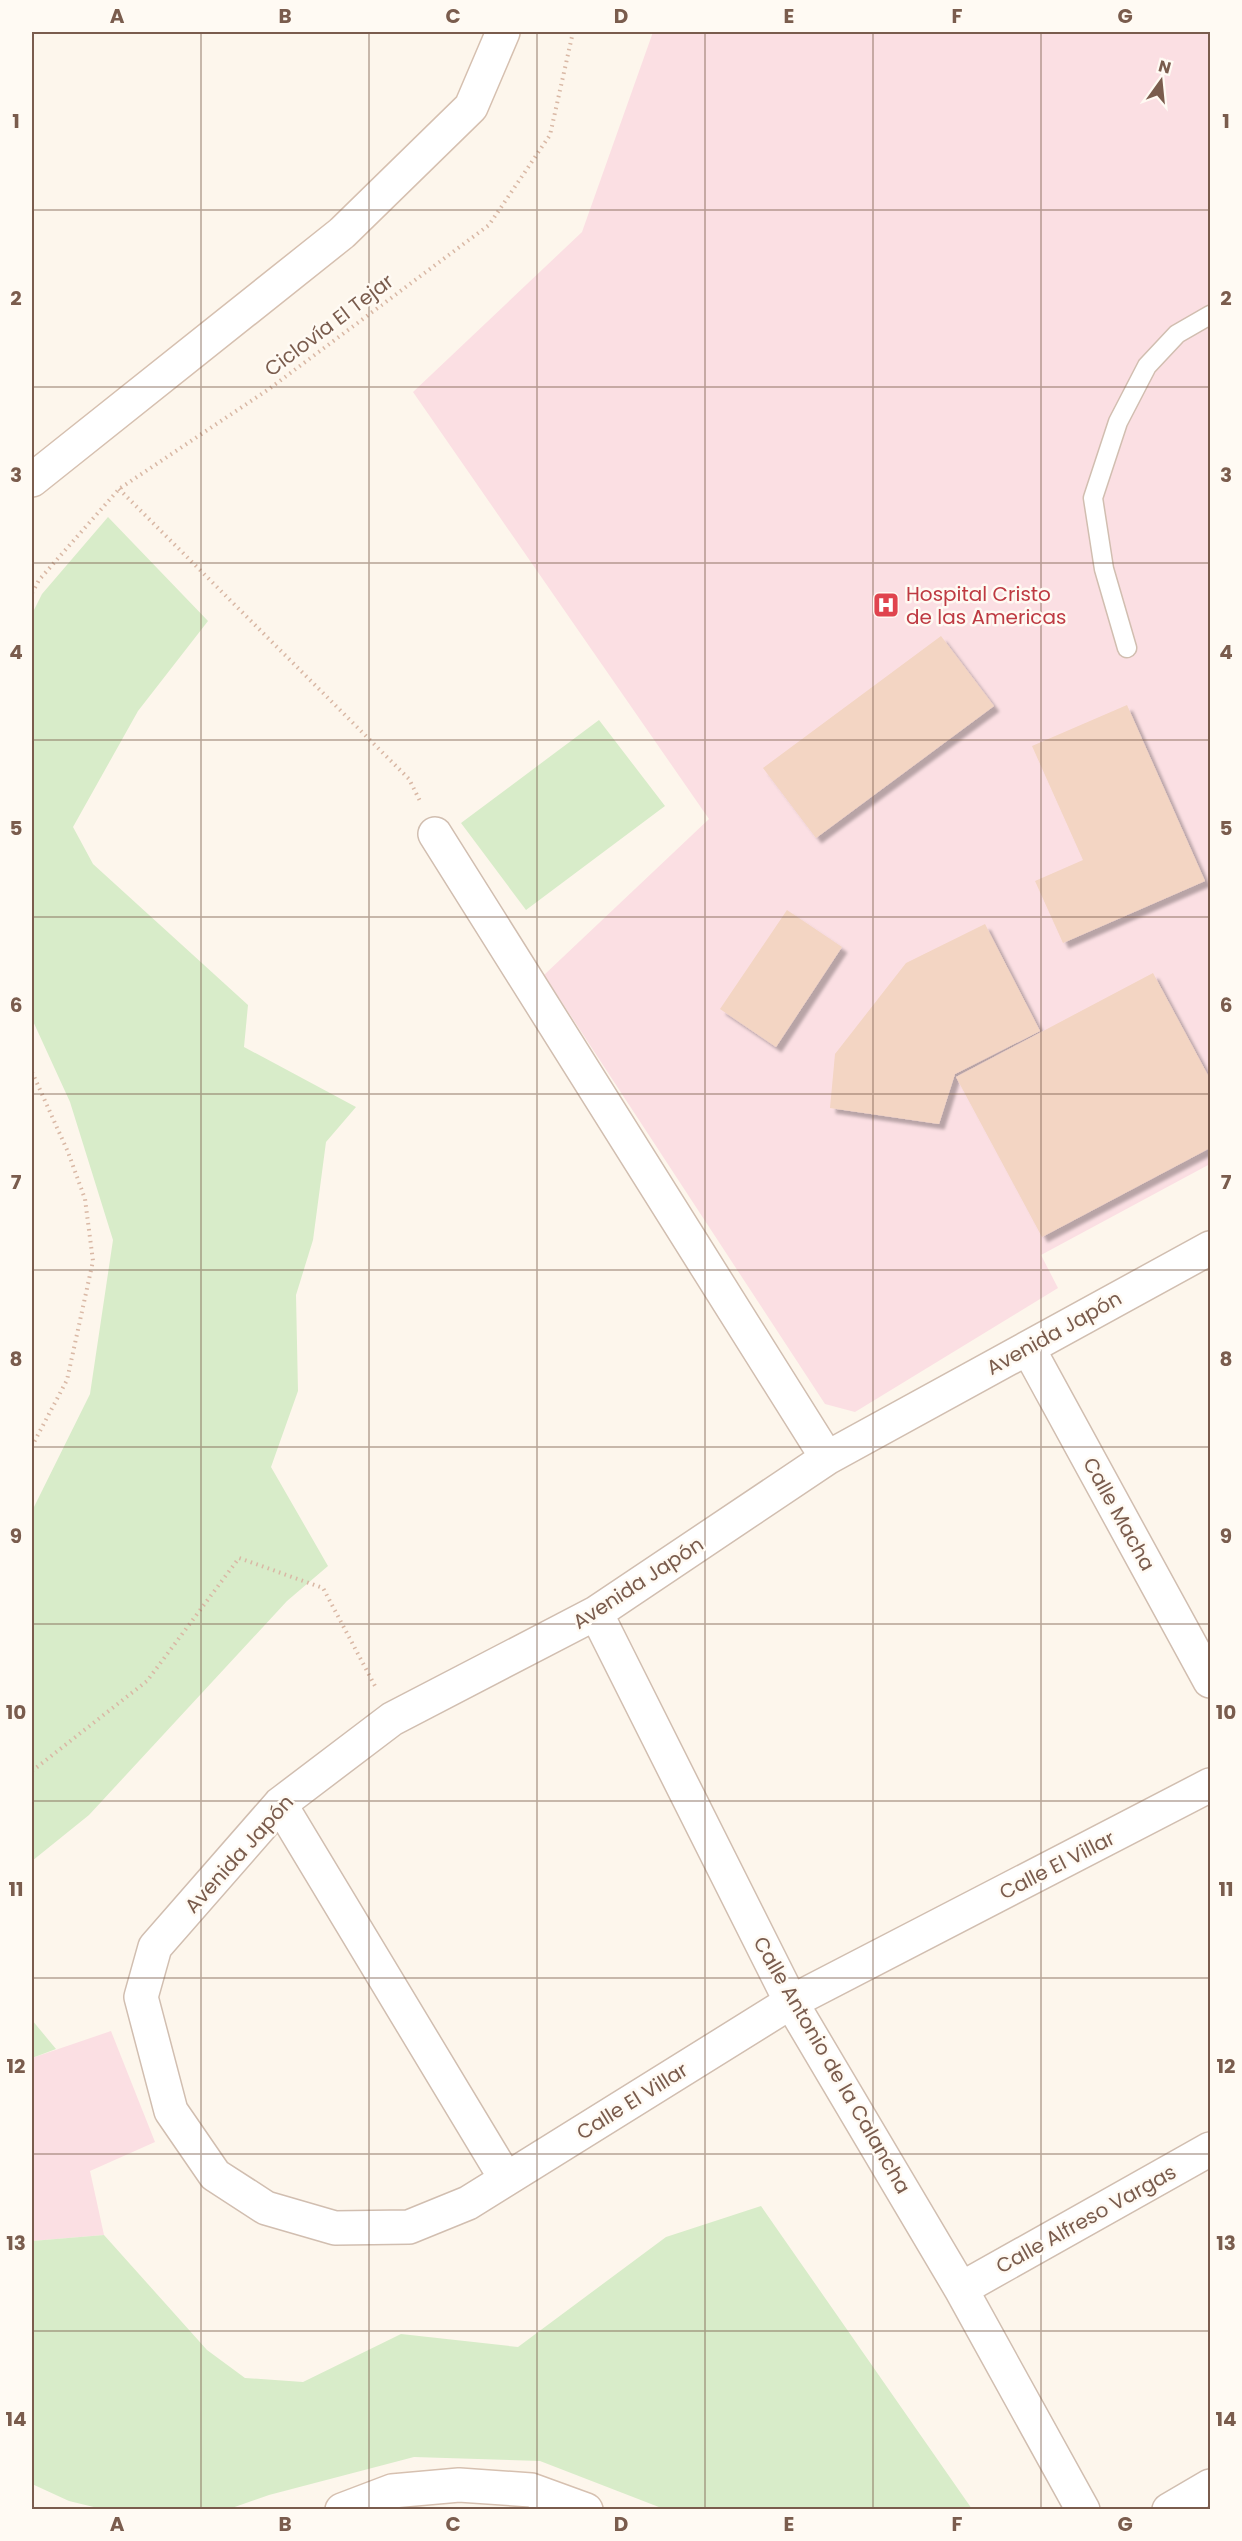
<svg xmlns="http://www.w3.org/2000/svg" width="1242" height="2541" font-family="Poppins,sans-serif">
  <defs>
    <filter id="shadow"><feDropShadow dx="5.5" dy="5.5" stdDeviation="1.5" flood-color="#0004"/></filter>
  </defs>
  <rect width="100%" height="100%" fill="#fdf6ec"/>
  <path fill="#fbdfe3" d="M653 32H1210V1164L1041 1255 1058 1288 855 1412 825 1404 544 975 709 819 413 392 582 232Z
    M111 2031 155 2142 90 2171 104 2235 32 2241V2058Z"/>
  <path fill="#d8ecc9" d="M108 517 208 621 138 711 73 827 93 864 248 1005 244 1047 356 1107 326 1142 313 1240 296 1295 298 1391 271 1467 328 1566 287 1601 89 1815 32 1861V1511L90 1394 113 1240 70 1102 32 1019V614L42 594Z
    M599 720 665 806 526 910 461 823Z
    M32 2020 56 2049 32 2058Z
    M761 2206 972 2509H664L540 2461 414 2457 269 2495 229 2509H102L69 2501 32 2484V2241L104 2235 207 2350 245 2378 303 2382 401 2334 518 2347 666 2237Z"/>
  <path fill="#f3d5c3" filter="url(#shadow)" d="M941 636 994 706 816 838 763 768Z
    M1127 705 1205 881 1063 943 1035 881 1083 860 1032 746Z
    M787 910 842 947 776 1047 720 1009Z
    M985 924 1040 1031 955 1074 939 1124 830 1108 835 1054 906 963Z
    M1153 973 1210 1079V1148L1042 1237 956 1077Z"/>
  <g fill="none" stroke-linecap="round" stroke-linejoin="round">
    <defs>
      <path id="lane" d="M1127 648 1104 569 1093 498 1118 422 1147 366 1177 334 1210 315"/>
      <path id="street" d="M435 834 827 1458
        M1210 1248 827 1458 596 1613 392 1719 280 1804 155 1947 141 1997 171 2111 215 2175 266 2208 335 2228 409 2227 468 2203 791 2002 1210 1785
        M1028 1348 1210 1681
        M596 1613 791 2002 961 2289 1083 2510
        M280 1804 506 2179
        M961 2289 1210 2149
        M1169 2510 1210 2486"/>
      <path id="secondary" d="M32 480 342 233 471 107 503 32
        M342 2510 392 2491 459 2485 531 2490 586 2510"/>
    </defs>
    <use href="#lane" stroke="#d1beb0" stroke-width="21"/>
    <use href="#street" stroke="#d1beb0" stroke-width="36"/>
    <use href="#secondary" stroke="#d6c0b0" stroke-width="36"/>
    <path stroke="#d9b8a5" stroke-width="4" stroke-dasharray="1.5 4.5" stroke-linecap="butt" d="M119 489 409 779 420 801
      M32 593 39 580 119 489 269 389 489 225 550 135 573 32
      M32 1072 68 1152 85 1199 93 1261 67 1380 32 1446
      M32 1771 147 1681 239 1558 323 1588 375 1686"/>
    <use href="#lane" stroke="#fff" stroke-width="18"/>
    <use href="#street" stroke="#fff" stroke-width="33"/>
    <use href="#secondary" stroke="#fff" stroke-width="33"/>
  </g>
  <path fill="none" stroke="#7a5c4d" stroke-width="1.5" stroke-opacity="0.55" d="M201 32V2510M369 32V2510M537 32V2510M705 32V2510M873 32V2510M1041 32V2510M32 210H1210M32 387H1210M32 563H1210M32 740H1210M32 917H1210M32 1094H1210M32 1270H1210M32 1447H1210M32 1624H1210M32 1801H1210M32 1978H1210M32 2154H1210M32 2331H1210"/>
  <defs>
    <symbol id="hospital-square" viewBox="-11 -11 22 22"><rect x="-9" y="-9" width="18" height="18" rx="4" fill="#e0444e" stroke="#fffaf3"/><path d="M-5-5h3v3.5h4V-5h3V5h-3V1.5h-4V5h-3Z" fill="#fff"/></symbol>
  </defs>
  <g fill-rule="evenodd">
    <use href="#hospital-square" x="871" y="590" width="30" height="30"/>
  </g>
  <g text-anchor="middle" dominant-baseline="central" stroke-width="5" stroke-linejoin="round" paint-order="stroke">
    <g font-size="20" fill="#7a5c4d" stroke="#fffaf3">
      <text transform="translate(329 325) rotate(-37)">Ciclovía El Tejar</text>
      <text transform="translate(1054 1333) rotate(-29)">Avenida Japón</text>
      <text transform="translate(1119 1514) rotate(61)">Calle Macha</text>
      <text transform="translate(638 1583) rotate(-33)">Avenida Japón</text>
      <text transform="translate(239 1854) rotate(-48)">Avenida Japón</text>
      <text transform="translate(1057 1865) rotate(-27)">Calle El Villar</text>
      <text transform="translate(832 2065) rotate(60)">Calle Antonio de la Calancha</text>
      <text transform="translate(632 2101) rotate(-32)">Calle El Villar</text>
      <text transform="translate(1086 2219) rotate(-29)">Calle Alfreso Vargas</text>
    </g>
    <g font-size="20" fill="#be3a42" stroke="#fffaf3" text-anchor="start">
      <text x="906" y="594">Hospital Cristo<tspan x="906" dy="23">de las Americas</tspan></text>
    </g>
  </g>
  <rect width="1242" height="2541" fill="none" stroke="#fffaf3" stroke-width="66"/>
  <g transform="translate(1161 81) rotate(15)" stroke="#fffaf3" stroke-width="4.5" paint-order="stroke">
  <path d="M0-4.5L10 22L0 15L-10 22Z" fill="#7a5c4d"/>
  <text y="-9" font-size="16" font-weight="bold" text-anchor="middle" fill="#7a5c4d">N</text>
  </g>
  <rect x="33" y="33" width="1176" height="2475" fill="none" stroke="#7a5c4d" stroke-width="2"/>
  <g font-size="20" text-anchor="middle" font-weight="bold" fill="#7a5c4d">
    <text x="117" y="23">A</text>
    <text x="285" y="23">B</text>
    <text x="453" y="23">C</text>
    <text x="621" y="23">D</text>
    <text x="789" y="23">E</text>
    <text x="957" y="23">F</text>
    <text x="1125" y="23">G</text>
    <text x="16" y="128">1</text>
    <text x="1226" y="128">1</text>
    <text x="16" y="305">2</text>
    <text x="1226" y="305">2</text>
    <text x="16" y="482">3</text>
    <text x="1226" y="482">3</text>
    <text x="16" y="659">4</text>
    <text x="1226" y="659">4</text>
    <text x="16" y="835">5</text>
    <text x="1226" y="835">5</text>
    <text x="16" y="1012">6</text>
    <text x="1226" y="1012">6</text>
    <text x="16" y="1189">7</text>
    <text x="1226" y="1189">7</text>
    <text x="16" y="1366">8</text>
    <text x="1226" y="1366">8</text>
    <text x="16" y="1543">9</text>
    <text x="1226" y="1543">9</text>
    <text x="16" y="1719">10</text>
    <text x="1226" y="1719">10</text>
    <text x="16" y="1896">11</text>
    <text x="1226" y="1896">11</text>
    <text x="16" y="2073">12</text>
    <text x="1226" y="2073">12</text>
    <text x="16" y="2250">13</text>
    <text x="1226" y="2250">13</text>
    <text x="16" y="2426">14</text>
    <text x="1226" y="2426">14</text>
    <text x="117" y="2531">A</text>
    <text x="285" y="2531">B</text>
    <text x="453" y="2531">C</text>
    <text x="621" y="2531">D</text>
    <text x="789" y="2531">E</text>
    <text x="957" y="2531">F</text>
    <text x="1125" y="2531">G</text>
  </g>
</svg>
